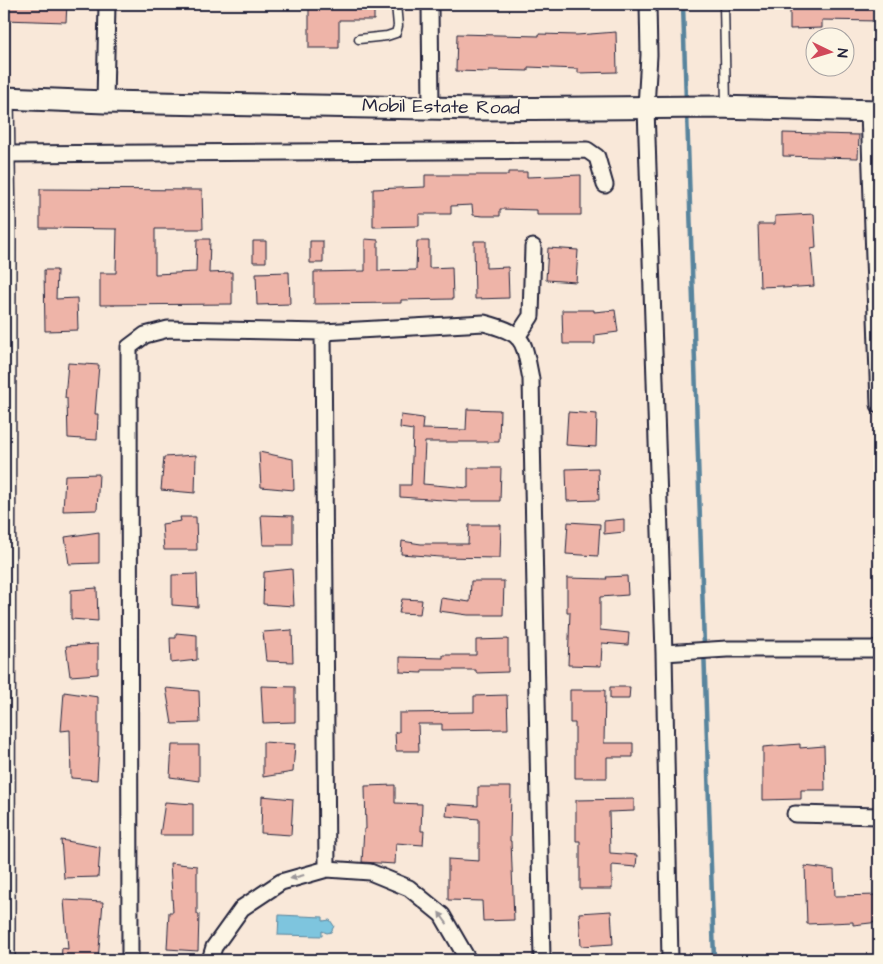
<svg xmlns="http://www.w3.org/2000/svg" width="883" height="964" font-family="'Architects Daughter',sans-serif">
  <rect width="100%" height="100%" fill="#f9e8d9"/>
  <filter id="ink" filterUnits="userSpaceOnUse"><feTurbulence type="fractalNoise" baseFrequency=".02" numOctaves="2"/><feDisplacementMap in="SourceGraphic" scale="10" xChannelSelector="R" yChannelSelector="G"/><feConvolveMatrix kernelMatrix="1 2 1 2 8 2 1 2 1" color-interpolation-filters="sRGB"/></filter>
  <g filter="url(#ink)">
    <path fill="#7ec5de" stroke="#59849d" d="M279 915 323 917V921L330 920 334 926 331 932 327 933 322 931V936L278 935Z"/>
    <g fill="none" stroke-linecap="round" stroke-linejoin="round">
      <path stroke="#59849d" stroke-width="4.5" d="M683 4 686 102
        M687 112 714 960"/>
    </g>
    <path fill="#eeb4a8" stroke="#22223b" d="M4 4H67L66 22 4 20Z
      M309 4H374V20H339V48H309Z
      M790 4H879V21L822 20V28L790 29Z
      M616 32 617 72 578 73V69L528 67V71L489 70V72L456 71 457 34 539 36V34L577 35Z
      M783 133 859 135 858 158 783 156Z
      M508 172H527V177L581 175V215H537V210L500 209V216H483L473 215 472 205 451 206V214H419V226L373 227V189L425 187V175H508Z
      M40 189 202 190 203 229H155V274L196 272 197 239H210L209 273 232 272V304L100 305V273H116L117 229 40 228Z
      M814 214 816 248 811 249 814 286 783 288V286L760 287 758 224H775V216Z
      M365 239 378 240V271L416 270 417 241H429V268L452 267 453 299 401 300V303L314 304V272L365 271Z
      M253 241H266V262H253Z
      M310 241H323V263H310Z
      M474 241H486V268L508 267 509 298 475 299Z
      M548 248 578 250 576 282 546 280Z
      M44 270H57L56 299 77 298 78 330 45 331Z
      M289 272 290 304 257 305 256 273Z
      M562 310H594V312L615 310 618 332 595 335V344H563Z
      M68 363 99 365 95 414H98L97 440 68 438 67 398H65Z
      M467 409 500 410 499 442H425L423 484 468 488V468H501L500 501H457L400 497V485H411L413 430 400 428 401 415 423 418 422 429 466 430Z
      M568 412 597 414 596 447 566 445Z
      M259 452 293 459 294 490 261 487Z
      M196 455 195 493 161 490 164 457Z
      M598 468 599 500 567 501 566 469Z
      M99 474 97 510 63 511 65 475Z
      M261 515 293 516V545H263Z
      M180 517H196L197 550H164L162 524 181 521Z
      M624 519V532L604 534V521Z
      M568 522 600 524 598 556 566 554Z
      M469 525H501L500 558 440 557 401 554 402 541 421 544H468Z
      M99 532V563L69 564 65 537Z
      M292 569 294 606 263 604 264 572Z
      M197 574 198 607 172 605V575Z
      M627 576 628 595 600 597V630L629 633 628 645 602 643 601 666 568 665 570 612H567V578L607 579 606 577Z
      M471 581H504L503 615H468L439 611 441 598 470 602Z
      M97 588 98 621 71 619V590Z
      M402 599 422 600 420 614 399 613Z
      M292 630 293 662 266 661 263 632Z
      M176 633 197 635V660L171 663 170 638H176Z
      M508 639V672L476 673V670H422V673L400 672V657L443 658V655H476V640Z
      M98 644V674L70 676 66 646Z
      M261 686 295 687V722L263 723Z
      M610 687H630L629 699H610Z
      M166 688 199 691 200 723 172 724Z
      M570 690H605L604 743H633V757H607V778H575V723H570Z
      M64 692 98 697V746H99L97 780 71 778 70 730 61 731Z
      M507 695 508 729 442 730V724H418L419 751H396L395 732H399V713L474 712V696Z
      M263 742 295 744 293 772 263 777Z
      M800 744V748L824 746 825 790H801V799L763 800V747Z
      M172 745H199V781L170 777Z
      M395 785V803L422 804 421 831H424L423 845 396 843 395 864 362 862 364 829H366L365 786Z
      M478 787H511L510 841H511L514 920 483 921 482 901 448 900V859L479 861V819L446 816 447 804 478 806Z
      M262 796 293 799 291 835 261 833Z
      M634 799V811L609 812 610 853 637 855 636 867 612 865V889H580V841H576V800Z
      M165 802 193 804V835H160Z
      M61 840 100 847 98 877 64 878Z
      M170 863 197 866V914H199L198 951 167 949 169 912H173Z
      M805 866 834 870 835 896 879 895V922L853 925V922L807 924Z
      M64 900 103 902 98 960H61L62 948 68 949Z
      M611 911 613 944 581 946 579 913Z"/>
    <g fill="none" stroke-linecap="round" stroke-linejoin="round">
      <defs>
        <path id="service" d="M724 4 726 105
          M359 39 387 36 396 33 398 26 396 4"/>
        <path id="minor" d="M430 4 431 108
          M648 4 649 55 646 108 664 653 670 960
          M105 102 107 4
          M869 111 879 405
          M5 154 587 150 597 157 605 185
          M323 332 327 869
          M517 337 531 316 533 247
          M664 653 727 649H879
          M795 814 879 816
          M130 960 129 347 145 335 168 329 323 332 484 323C526 334 523 339 531 379L542 960
          M210 960 214 947 242 908 281 882 327 869 370 872 409 888 442 915 468 960"/>
        <path id="tertiary" d="M4 98 6 224 5 960"/>
        <path id="secondary" d="M4 98 105 102 479 109 714 107 879 111"/>
      </defs>
      <use href="#service" stroke="#22223b" stroke-width="11"/>
      <use href="#minor" stroke="#22223b" stroke-width="19"/>
      <use href="#tertiary" stroke="#22223b" stroke-width="22"/>
      <use href="#secondary" stroke="#22223b" stroke-width="25"/>
      <use href="#service" stroke="#fcf5e5" stroke-width="8"/>
      <use href="#minor" stroke="#fcf5e5" stroke-width="15"/>
      <use href="#tertiary" stroke="#fcf5e5" stroke-width="19"/>
      <use href="#secondary" stroke="#fcf5e5" stroke-width="21"/>
    </g>
    <defs><path id="oneway-solid" d="M-6-.8H1V-3.2L6.5 0L1 3.2V.8H-6Z" transform="scale(1.25)"/></defs>
    <g fill="#9a9698">
      <use href="#oneway-solid" transform="translate(297 877) rotate(165)"/>
      <use href="#oneway-solid" transform="translate(443 918) rotate(-126)"/>
    </g>
  </g>
  <g text-anchor="middle" dominant-baseline="central" stroke-width="4" stroke-linejoin="round" paint-order="stroke">
    <g font-size="19" fill="#22223b" stroke="#fcf5e5">
      <text transform="translate(441 107) rotate(1)">Mobil Estate Road</text>
    </g>
  </g>
  <rect width="883" height="964" fill="none" stroke="#fcf5e5" stroke-width="20"/>
  <rect x="10" y="10" width="863" height="944" fill="none" stroke="#22223b" stroke-width="2" filter="url(#ink)"/>
  <g transform="translate(830 52) rotate(95)"><circle r="24" fill="#fcf5e5" stroke="#a5a1a1"/>
  <path d="M0-4L9 19L0 12L-9 19Z" fill="#d1495b"/>
  <text y="-8" font-size="14" font-weight="bold" text-anchor="middle" fill="#22223b">N</text>
  </g>
</svg>
